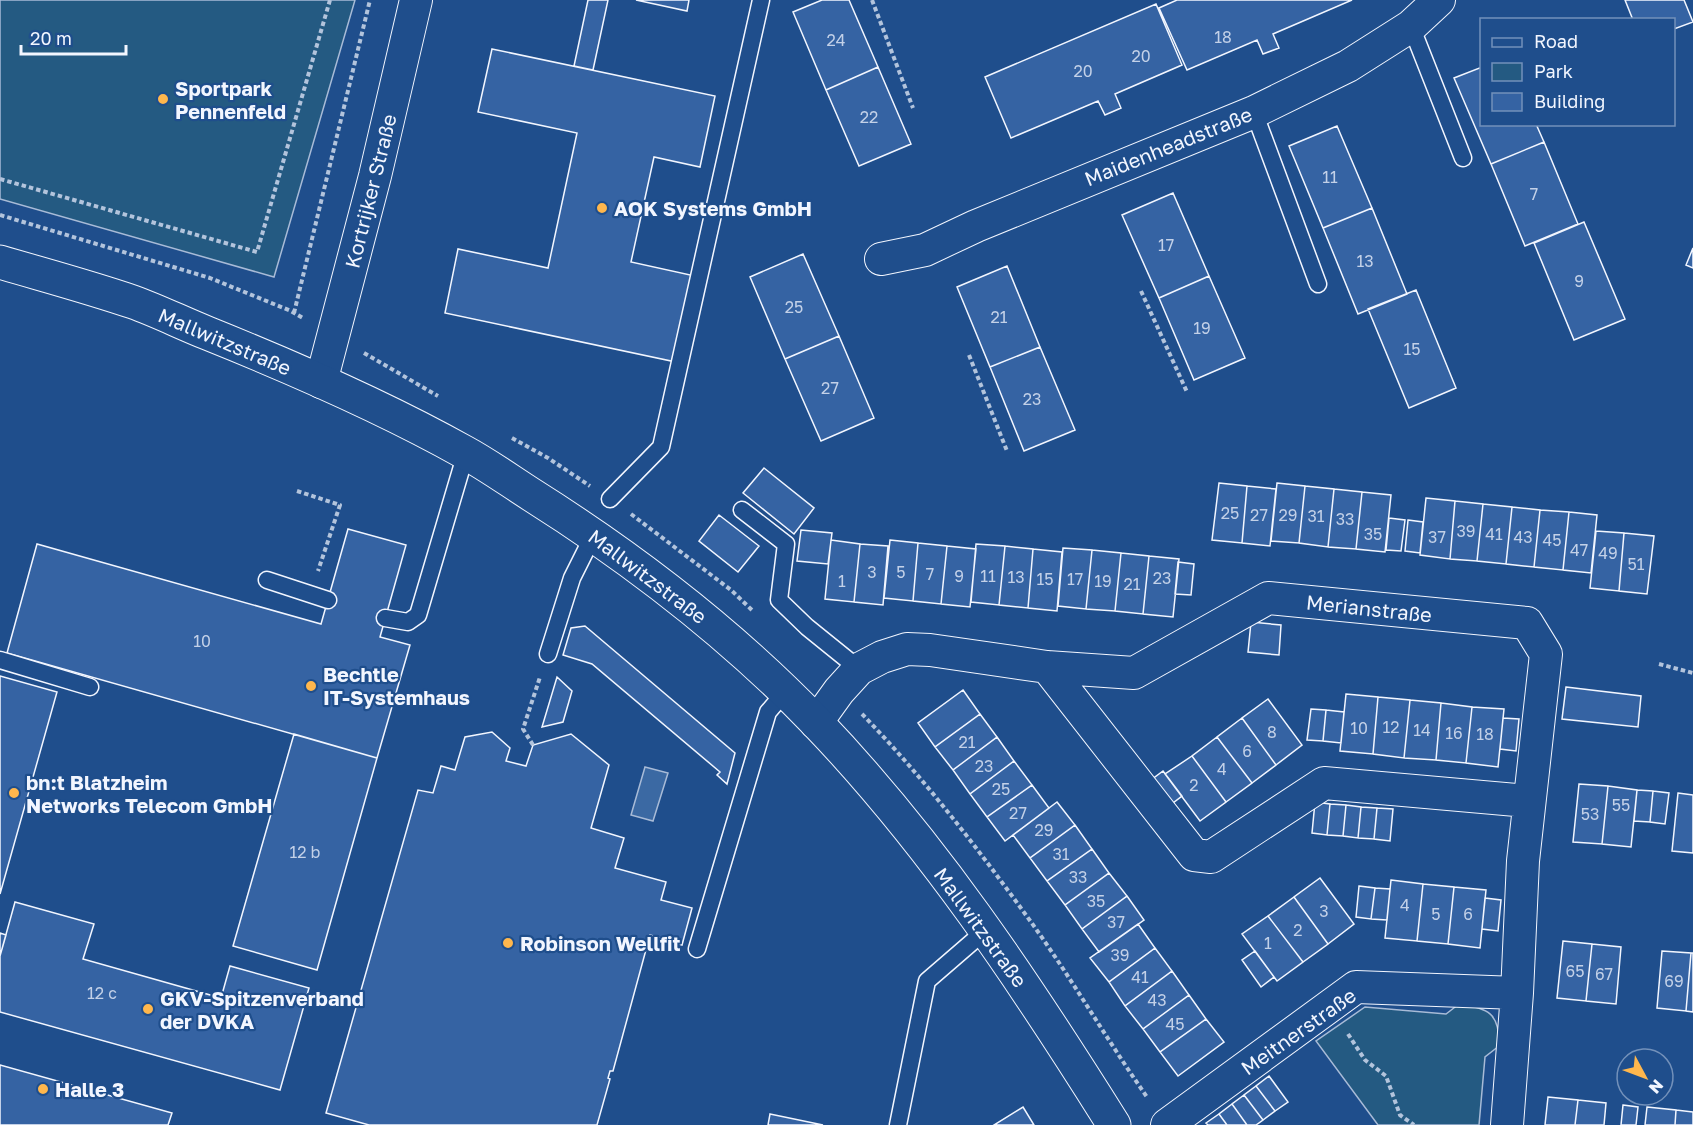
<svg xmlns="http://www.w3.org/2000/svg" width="1693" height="1125" font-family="'Golos Text',sans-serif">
  <rect width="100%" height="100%" fill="#1f4e8c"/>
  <path fill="#245a82" stroke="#a8bbd7" stroke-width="1.5" d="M0 0H355L274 277 0 199Z
    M1459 1004C1488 1008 1500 1013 1499 1046L1485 1057 1479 1125H1378L1316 1041 1365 1007 1446 1014Z"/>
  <path fill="#3b69a3" stroke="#a8bbd7" stroke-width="1.5" d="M645 767 668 773 653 821 631 815Z"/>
  <path fill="#3563a3" stroke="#f2f6ff" stroke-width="1.5" d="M588 0H608L593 70 574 66Z
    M636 0H689L687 11Z
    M822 0H849L878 67 826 90 793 12Z
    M1177 0H1352L1273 34 1279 48 1263 54 1257 40 1187 70 1159 8Z
    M1625 0H1684L1693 22 1674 29V20H1633Z
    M1156 4 1182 65 1115 94 1121 108 1105 115 1098 101 1011 138 985 77Z
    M492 49 715 96 700 167 654 157 631 262 695 276 676 362 445 313 458 249 548 268 577 133 478 112Z
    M878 67 911 144 859 166 826 90Z
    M1482 67V124H1536L1544 142 1491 164 1454 78Z
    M1337 126 1372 208 1323 228 1289 146Z
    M1544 142 1578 224 1525 246 1491 164Z
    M1173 193 1209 276 1159 298 1122 215Z
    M1372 208 1407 294 1358 314 1323 228Z
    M1584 222 1625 319 1574 340 1534 243Z
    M1693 248V268L1686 265Z
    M803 254 839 336 785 359 750 277Z
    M1007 266 1040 347 990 367 957 287Z
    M1209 276 1245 358 1194 380 1159 298Z
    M1416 290 1456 388 1409 408 1368 309Z
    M839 336 874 418 821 441 785 359Z
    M1040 347 1075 430 1024 451 990 367Z
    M764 468 814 508 794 534 743 493Z
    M1219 483 1247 486 1242 543 1212 540Z
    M1277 483 1305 486 1299 543 1271 541Z
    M1247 486 1276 489 1270 546 1242 543Z
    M1305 486 1334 489 1328 547 1299 543Z
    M1334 489 1362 492 1356 549 1328 547Z
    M1362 492 1391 495 1385 552 1356 549Z
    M1426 498 1455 501 1450 559 1420 555Z
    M1455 501 1483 504 1477 561 1450 559Z
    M1483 504 1512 507 1506 564 1477 561Z
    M1512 507 1540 510 1534 567 1506 564Z
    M1540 510 1569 512 1563 570 1534 567Z
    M1569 512 1597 515 1591 573 1563 570Z
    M719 515 759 546 738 572 699 541Z
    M1389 518 1405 520 1401 551 1386 550Z
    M1408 520 1423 522 1420 553 1405 551Z
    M348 529 406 545 380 637 410 645 377 758 7 653 37 544 321 624Z
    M801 530 832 533 828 564 797 561Z
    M1596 531 1624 533 1619 591 1590 588Z
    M1624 533 1654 536 1647 594 1619 591Z
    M831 540 860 544 854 602 825 599Z
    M890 540 918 543 913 601 884 598Z
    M918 543 947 546 941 604 913 601Z
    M860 544 888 546 883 605 854 602Z
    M976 544 1005 546 999 605 971 602Z
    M947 546 976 549 970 607 941 604Z
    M1005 546 1033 549 1028 608 999 605Z
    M1063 548 1092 550 1086 609 1058 606Z
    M1033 549 1062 552 1057 611 1028 608Z
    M1092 550 1121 553 1115 611 1086 609Z
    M1121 553 1149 556 1143 614 1115 611Z
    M1149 556 1179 559 1173 617 1143 614Z
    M1178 562 1194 564 1191 595 1175 594Z
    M1251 622 1281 625 1279 655 1248 652Z
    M585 626 735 753 727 784 717 775 720 772 592 664 563 655 571 628Z
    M0 676 57 692 0 894Z
    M557 677 572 691 563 722 542 727Z
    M1566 687 1641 696 1638 727 1562 719Z
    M963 690 980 714 935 747 918 723Z
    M1346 694 1378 697 1373 754 1340 751Z
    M1378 697 1410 700 1404 758 1373 754Z
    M1268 699 1302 745 1276 765 1242 718Z
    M1410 700 1441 703 1436 760 1404 758Z
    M1441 703 1472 707 1466 763 1436 760Z
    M1472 707 1504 709 1498 767 1466 763Z
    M1311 709 1326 710 1323 741 1307 740Z
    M1326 710 1344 712 1341 743 1323 741Z
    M980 714 997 737 953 770 935 747Z
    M1242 718 1276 765 1252 783 1217 737Z
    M1503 718 1519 719 1516 751 1500 749Z
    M492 732 510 748 506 761 526 766 533 745 571 734 609 765 591 828 624 838 615 868 666 882 661 900 692 908 682 945 650 935 613 1071H610L608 1078 610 1079 597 1125H369L326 1113 418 790 433 793 441 766 455 770 465 737Z
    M294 734 377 758 317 970 233 946Z
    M997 737 1014 761 970 794 953 770Z
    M1217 737 1252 783 1226 802 1192 756Z
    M1192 756 1226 802 1200 821 1165 774Z
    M1014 761 1032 785 987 817 970 794Z
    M1163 771 1182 796 1169 806 1151 780Z
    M1579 784 1608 786 1602 844 1573 842Z
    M1032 785 1049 808 1005 841 987 817Z
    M1608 786 1637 790 1631 847 1602 844Z
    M1637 790 1653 791 1650 822 1634 821Z
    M1653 791 1669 793 1665 824 1650 822Z
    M1678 793 1693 795V853L1672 851Z
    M1057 802 1075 825 1030 858 1013 835Z
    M1315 802 1330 804 1327 835 1312 833Z
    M1330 804 1346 805 1343 836 1327 835Z
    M1346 805 1361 807 1358 838 1343 836Z
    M1361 807 1377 808 1374 839 1358 838Z
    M1377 808 1393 809 1390 841 1374 839Z
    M1075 825 1092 849 1047 881 1030 858Z
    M1092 849 1109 873 1065 905 1047 881Z
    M1109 873 1127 896 1082 929 1065 905Z
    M1320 878 1354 924 1328 944 1294 897Z
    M1391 880 1423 884 1417 941 1385 938Z
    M1423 884 1454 887 1448 944 1417 941Z
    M1359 886 1375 888 1371 919 1356 917Z
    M1454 887 1486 890 1480 948 1448 944Z
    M1375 888 1390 889 1387 920 1371 919Z
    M1127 896 1144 920 1099 952 1082 929Z
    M1294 897 1328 944 1303 962 1268 916Z
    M1485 898 1501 900 1498 931 1482 929Z
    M15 902 94 924 83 959 221 998 230 966 309 988 280 1090 0 1012V956Z
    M1268 916 1303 962 1277 981 1242 934Z
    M1138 924 1155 948 1109 982 1090 958Z
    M0 933 6 935 0 956Z
    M1563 941 1592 944 1586 1001 1557 998Z
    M1592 944 1621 947 1616 1004 1586 1001Z
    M1155 948 1172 971 1125 1006 1109 982Z
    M1255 951 1274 977 1261 987 1242 960Z
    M1662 951 1691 953 1686 1011 1657 1008Z
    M1691 953H1693V1012L1686 1011Z
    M1172 971 1189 995 1143 1029 1125 1006Z
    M1189 995 1206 1019 1160 1052 1143 1029Z
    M1206 1019 1224 1042 1178 1076 1160 1052Z
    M0 1065 172 1113 168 1125H0Z
    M1269 1076 1288 1102 1275 1111 1256 1086Z
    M1256 1086 1275 1111 1263 1120 1244 1095Z
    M1244 1095 1263 1120 1256 1125H1247L1232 1104Z
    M1548 1097 1578 1100 1575 1125H1545Z
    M1578 1100 1606 1103 1604 1125H1575Z
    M1232 1104 1247 1125H1227L1219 1114Z
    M1623 1105 1638 1107 1636 1125H1621Z
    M1023 1107 1034 1125H994Z
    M1647 1107 1676 1110 1675 1125H1645Z
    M1676 1110 1693 1112V1125H1675Z
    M770 1114 823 1125H768Z
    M1219 1114 1227 1125H1208L1206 1123Z"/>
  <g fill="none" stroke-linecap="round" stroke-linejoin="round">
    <defs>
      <path id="service" d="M1411 26 1463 158
        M1254 112 1318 284
        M610 499 661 447 761 0
        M742 510 786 544 779 600 807 627 859 669
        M267 580 328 600
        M385 618 408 622 418 615 466 453
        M548 654 572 578 594 534
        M0 660 90 687
        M697 949 768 712 785 692
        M898 1125 927 981 986 930"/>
      <path id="minor" d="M881 259 925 250 976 226 1254 112 1348 66 1411 26 1439 0
        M321 382 375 176 416 0
        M1047 667 1194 855 1211 857 1324 783 1528 801
        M816 723 839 691 859 669 882 657 907 649 930 650 1047 667 1134 673 1268 598 1527 623 1546 654 1523 861 1517 993 1507 1125
        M1167 1125 1356 987 1517 993"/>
      <path id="tertiary" d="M0 262C44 275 89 287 133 302 158 311 182 323 207 333 294 368 382 406 464 452 488 465 510 481 532 495 635 560 731 634 816 722 932 843 1025 983 1114 1125"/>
    </defs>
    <use href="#service" stroke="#f2f6ff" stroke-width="19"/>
    <use href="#minor" stroke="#f2f6ff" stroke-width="34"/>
    <use href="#tertiary" stroke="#f2f6ff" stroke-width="35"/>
    <path stroke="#b3c4dc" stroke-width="4" stroke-dasharray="4.5 3" stroke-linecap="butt" d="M872 0 913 108
      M0 179 257 252 330 0
      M0 215 210 278 291 311 303 318
      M1141 291 1187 392
      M294 313 370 0
      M364 353 438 396
      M969 355 1007 451
      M512 438 548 458 590 486
      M297 491 340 505 318 571
      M631 514 731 590 754 612
      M1659 664 1693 673
      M862 714C924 778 979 850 1031 922 1072 979 1107 1040 1147 1097
      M533 745 523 729 540 677
      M1348 1034 1365 1060 1386 1076 1400 1115 1414 1125"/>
    <use href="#service" stroke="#1f4e8c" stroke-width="16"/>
    <use href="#minor" stroke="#1f4e8c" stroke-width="32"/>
    <use href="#tertiary" stroke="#1f4e8c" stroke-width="33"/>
  </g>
  <g fill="#ffb74d" stroke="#1f4e8c" stroke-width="2">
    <circle cx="163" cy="99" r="6"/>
    <circle cx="602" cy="208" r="6"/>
    <circle cx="311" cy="686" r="6"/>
    <circle cx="14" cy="793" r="6"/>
    <circle cx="508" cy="943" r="6"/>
    <circle cx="148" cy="1009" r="6"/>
    <circle cx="43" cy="1089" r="6"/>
  </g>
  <g text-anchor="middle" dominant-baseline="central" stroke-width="4.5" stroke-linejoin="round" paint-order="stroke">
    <g font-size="16" fill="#c3d1e8">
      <text x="1223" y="37">18</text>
      <text x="836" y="40">24</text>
      <text x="1141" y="56">20</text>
      <text x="1083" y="71">20</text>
      <text x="869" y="117">22</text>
      <text x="1330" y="177">11</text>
      <text x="1534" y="194">7</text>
      <text x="1166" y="245">17</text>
      <text x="1365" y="261">13</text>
      <text x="1579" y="281">9</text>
      <text x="794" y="307">25</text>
      <text x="999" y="317">21</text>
      <text x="1202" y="328">19</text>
      <text x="1412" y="349">15</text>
      <text x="830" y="388">27</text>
      <text x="1032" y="399">23</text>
      <text x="1230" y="513">25</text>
      <text x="1259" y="515">27</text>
      <text x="1288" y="515">29</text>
      <text x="1316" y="516">31</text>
      <text x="1345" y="519">33</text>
      <text x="1466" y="531">39</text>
      <text x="1373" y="534">35</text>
      <text x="1494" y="534">41</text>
      <text x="1437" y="537">37</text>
      <text x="1523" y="537">43</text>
      <text x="1552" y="540">45</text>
      <text x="1579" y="550">47</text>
      <text x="1608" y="553">49</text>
      <text x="1636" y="564">51</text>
      <text x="872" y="572">3</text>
      <text x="901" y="572">5</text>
      <text x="930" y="574">7</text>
      <text x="959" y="576">9</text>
      <text x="988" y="576">11</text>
      <text x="1016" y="577">13</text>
      <text x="1162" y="578">23</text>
      <text x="1045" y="579">15</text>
      <text x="1075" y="579">17</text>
      <text x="842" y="581">1</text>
      <text x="1103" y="581">19</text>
      <text x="1132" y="584">21</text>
      <text x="202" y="641">10</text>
      <text x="1391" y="727">12</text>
      <text x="1359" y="728">10</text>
      <text x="1422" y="730">14</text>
      <text x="1272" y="732">8</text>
      <text x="1454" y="733">16</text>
      <text x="1485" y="734">18</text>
      <text x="967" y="742">21</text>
      <text x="1247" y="751">6</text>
      <text x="984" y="766">23</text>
      <text x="1222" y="769">4</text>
      <text x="1194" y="785">2</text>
      <text x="1001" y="789">25</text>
      <text x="1621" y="805">55</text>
      <text x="1018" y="813">27</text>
      <text x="1590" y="814">53</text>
      <text x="1044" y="830">29</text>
      <text x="305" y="852">12 b</text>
      <text x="1061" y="854">31</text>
      <text x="1078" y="877">33</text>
      <text x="1096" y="901">35</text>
      <text x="1405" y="905">4</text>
      <text x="1324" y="911">3</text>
      <text x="1436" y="914">5</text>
      <text x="1468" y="914">6</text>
      <text x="1116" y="922">37</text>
      <text x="1298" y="930">2</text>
      <text x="1268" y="943">1</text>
      <text x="1120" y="955">39</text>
      <text x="1575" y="971">65</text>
      <text x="1604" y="974">67</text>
      <text x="1140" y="977">41</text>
      <text x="1674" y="981">69</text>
      <text x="102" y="993">12 c</text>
      <text x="1157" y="1000">43</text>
      <text x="1175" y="1024">45</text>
    </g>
    <g font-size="20" font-weight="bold" fill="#f2f6ff" stroke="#1f4e8c" text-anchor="start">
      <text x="175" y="88">Sportpark<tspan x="175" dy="23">Pennenfeld</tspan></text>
      <text x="614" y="208">AOK Systems GmbH</text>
      <text x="323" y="674">Bechtle<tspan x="323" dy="23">IT-Systemhaus</tspan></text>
      <text x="26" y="782">bn:t Blatzheim<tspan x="26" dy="23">Networks Telecom GmbH</tspan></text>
      <text x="520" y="943">Robinson Wellfit</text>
      <text x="160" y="998">GKV-Spitzenverband<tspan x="160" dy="23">der DVKA</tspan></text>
      <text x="55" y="1089">Halle 3</text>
    </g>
    <g font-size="20" fill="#f2f6ff" stroke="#1f4e8c">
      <text transform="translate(1168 146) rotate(-22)">Maidenheadstraße</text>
      <text transform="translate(370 191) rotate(-76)">Kortrijker Straße</text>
      <text transform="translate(225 341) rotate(23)">Mallwitzstraße</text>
      <text transform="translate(648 576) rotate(37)">Mallwitzstraße</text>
      <text transform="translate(1369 608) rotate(6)">Merianstraße</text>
      <text transform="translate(981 927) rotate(54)">Mallwitzstraße</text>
      <text transform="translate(1298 1031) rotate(-35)">Meitnerstraße</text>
    </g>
  </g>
  <rect x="1480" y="18" width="195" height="108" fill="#1f4e8c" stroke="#7391ba" stroke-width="1.5"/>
  <rect x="1492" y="38" width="30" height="9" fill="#1f4e8c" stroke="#7391ba" stroke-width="1.5"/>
  <text x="1534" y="48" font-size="18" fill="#f2f6ff">Road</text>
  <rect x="1492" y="63" width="30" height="18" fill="#245a82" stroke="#7391ba" stroke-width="1.5"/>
  <text x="1534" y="78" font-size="18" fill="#f2f6ff">Park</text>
  <rect x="1492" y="93" width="30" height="18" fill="#3563a3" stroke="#7391ba" stroke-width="1.5"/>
  <text x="1534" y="108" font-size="18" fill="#f2f6ff">Building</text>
  <g transform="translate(1645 1077) rotate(131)"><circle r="28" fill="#1f4e8c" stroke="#7391ba" stroke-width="1.5"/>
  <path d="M0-4.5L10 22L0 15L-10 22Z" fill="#ffb74d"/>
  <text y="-9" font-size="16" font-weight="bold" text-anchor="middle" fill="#f2f6ff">N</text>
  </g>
  <path d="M21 45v9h105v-9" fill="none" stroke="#f2f6ff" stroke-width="3"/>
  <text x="30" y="45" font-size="18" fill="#f2f6ff" stroke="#1f4e8c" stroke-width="4.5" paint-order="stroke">20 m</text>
</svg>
